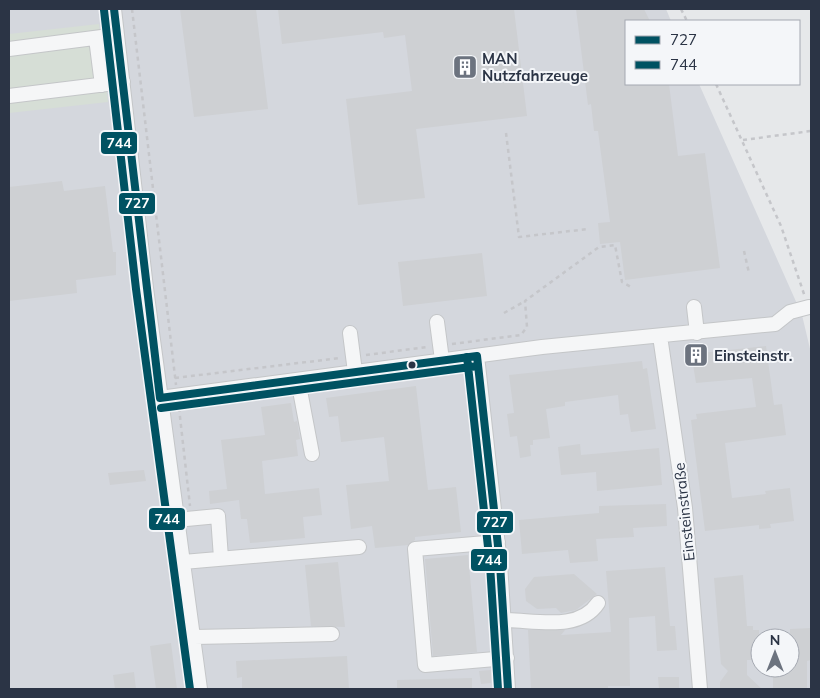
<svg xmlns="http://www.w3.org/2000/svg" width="820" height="698" font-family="Mulish,sans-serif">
  <rect width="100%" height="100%" fill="#e6e8ea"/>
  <path fill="#d4d7dd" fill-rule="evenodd" d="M9 9H666L671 21H626V84H699L802 315 811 353V689H9ZM760 638H790V668H760Z"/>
  <path fill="#d6ded6" d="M99 24 108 102 9 113V34Z"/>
  <path fill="#ced0d3" d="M180 9H256L268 109 194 117Z
    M278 9H514L527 116 416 129 425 198 358 205 346 99 412 91 405 35 384 38 383 32 282 44Z
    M576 9H644L650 21H626V84H669L678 156 705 153 720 268 625 280 620 242 600 244 598 223 610 222 598 131H594L591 104 588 105Z
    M62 181 64 191 105 186 113 252H116V275L76 280 77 293 9 301V187Z
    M482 253 487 296 403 306 398 262Z
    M766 346 774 405 782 404 786 435 725 443 732 498 766 494 765 491 790 488 794 521 770 524 771 528 759 529V525L705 531 691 420 697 419 696 414 756 407 752 378 696 383 691 352 701 351V353Z
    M642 361 643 369 647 368 656 429 631 432 628 414 620 415 618 395 565 402V406L546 409 550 438 533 440V445H530L531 456 520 458 517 436 510 437 507 414 514 413 509 375Z
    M416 386 428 490 456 487 461 532 415 537V540L408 545 375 548 372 526 351 529 346 485 389 481 384 437 341 442 338 416 329 417 326 398Z
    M291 403 294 422 297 421 300 439 296 440 298 456 262 461 265 494 319 488 322 515 303 517 305 538 250 543 247 519H241L239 500 210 504 209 491 227 489 221 440 265 435 261 407Z
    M580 444 581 455 659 448 662 485 597 491 596 472 561 475 558 447Z
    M144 470 146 481 110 485 108 473Z
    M666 504 667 526 633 528 634 537 596 539 598 561 570 563 568 550 522 554 519 520 599 513V506Z
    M468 555 477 652 433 656 425 559Z
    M338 562 345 627 311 626 305 565Z
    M665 567 670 626H675L677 650 657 651 655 616 629 618 630 686H608V689H531L528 630H565L561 635 611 632 606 571Z
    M574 574 597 594 576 610 561 613 556 608 537 609 526 601 525 589 534 577Z
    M743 575 747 626H753V630H759V660H747V675L762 689H720V682L728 671 721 664 714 578Z
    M811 628V660L807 661V689H773V668H790V629Z
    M171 643 177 689H156L150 646Z
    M347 656 349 689H242V677L237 678 236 661Z
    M491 670V683L481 684 479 671Z
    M134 672 136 689H115L113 675Z
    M658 677H679V689H659Z
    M472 678V689H397V680Z"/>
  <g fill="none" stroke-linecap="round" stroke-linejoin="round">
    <defs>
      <path id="minor" d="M114 9 146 288 200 689
        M96 38 102 85
        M9 49 117 35
        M9 96 123 82
        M694 307 697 333
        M437 322 442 360
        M350 333 355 372
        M660 336 685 508 700 689
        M477 356 500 564 508 689
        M298 380 312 454
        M160 398 542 347 775 324 790 312 809 307
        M176 520 218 516 221 558
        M498 542 415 549 425 665 507 658
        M183 562 359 547
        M504 620C535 620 579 632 598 603
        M194 637 332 634"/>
    </defs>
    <use href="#minor" stroke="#c4c6c8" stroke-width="16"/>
    <path stroke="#c5c6ca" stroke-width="2.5" stroke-dasharray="4 4" stroke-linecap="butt" d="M132 9 176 385
      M681 9 687 21
      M716 84 781 226 805 297
      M506 133 519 237 588 229
      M743 140 811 131
      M744 251 749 273
      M504 313 525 301
      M452 344 521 335 527 327 525 301 599 247 615 245 622 282 633 288
      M366 355 427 347
      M175 378 340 358
      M179 408 190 506"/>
    <use href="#minor" stroke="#f5f6f7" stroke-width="14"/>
    <defs>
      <path id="bus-1" d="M114 9 160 398
        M477 356 500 564 508 689
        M160 398 477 356"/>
      <path id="bus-2" d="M104 10 136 289 190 689
        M467 357 490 565 498 689
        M161 408 478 366"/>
    </defs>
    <use href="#bus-1" stroke="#f4f6f9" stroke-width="11"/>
    <use href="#bus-2" stroke="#f4f6f9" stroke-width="11"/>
    <use href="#bus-1" stroke="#005262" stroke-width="8"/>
    <use href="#bus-2" stroke="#005262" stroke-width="8"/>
  </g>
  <defs>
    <symbol id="building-square" viewBox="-11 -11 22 22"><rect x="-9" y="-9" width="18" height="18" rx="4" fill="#6c737f" stroke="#f4f6f9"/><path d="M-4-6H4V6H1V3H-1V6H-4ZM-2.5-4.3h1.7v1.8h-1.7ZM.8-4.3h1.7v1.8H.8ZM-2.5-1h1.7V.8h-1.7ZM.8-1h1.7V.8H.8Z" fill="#fff"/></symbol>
  </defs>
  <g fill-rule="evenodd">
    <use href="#building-square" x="451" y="53" width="28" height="28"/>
    <use href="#building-square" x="682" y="341" width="28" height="28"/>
  </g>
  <circle fill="#2b3445" stroke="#f4f6f9" stroke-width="2" cx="412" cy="365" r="4.5"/>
  <g text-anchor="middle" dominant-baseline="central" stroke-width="4" stroke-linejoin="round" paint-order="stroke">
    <g font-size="15" font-weight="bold" fill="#2b3445" stroke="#f4f6f9" text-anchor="start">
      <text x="482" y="58">MAN<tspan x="482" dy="17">Nutzfahrzeuge</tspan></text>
      <text x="714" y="355">Einsteinstr.</text>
    </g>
    <g font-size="15" fill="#2b3445" stroke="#f4f6f9">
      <text transform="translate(684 512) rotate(-96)">Einsteinstraße</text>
    </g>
  </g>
  <g stroke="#f4f6f9" stroke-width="2">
    <rect x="100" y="131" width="38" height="24" rx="5" fill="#005262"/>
    <rect x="118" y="192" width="38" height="23" rx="5" fill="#005262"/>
    <rect x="148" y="507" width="38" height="24" rx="5" fill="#005262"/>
    <rect x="476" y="510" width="38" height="24" rx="5" fill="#005262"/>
    <rect x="470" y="548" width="38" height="24" rx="5" fill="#005262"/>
  </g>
  <g font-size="14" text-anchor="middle" font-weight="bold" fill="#fff">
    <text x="119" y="148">744</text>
    <text x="137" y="208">727</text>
    <text x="167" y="524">744</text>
    <text x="495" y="527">727</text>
    <text x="489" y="565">744</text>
  </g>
  <rect width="820" height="698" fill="none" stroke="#2b3445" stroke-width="20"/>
  <rect x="625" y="20" width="175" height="65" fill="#f4f6f9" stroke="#a4a8b1"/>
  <rect x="635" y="36" width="25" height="8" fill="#005262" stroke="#a4a8b1"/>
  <text x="670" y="45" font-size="15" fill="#2b3445">727</text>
  <rect x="635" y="61" width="25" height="8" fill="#005262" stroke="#a4a8b1"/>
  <text x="670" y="70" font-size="15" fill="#2b3445">744</text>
  <g transform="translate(775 653)"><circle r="24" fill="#f4f6f9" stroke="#a4a8b1"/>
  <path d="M0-4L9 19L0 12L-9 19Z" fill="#6c737f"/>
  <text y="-8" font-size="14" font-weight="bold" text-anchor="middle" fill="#2b3445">N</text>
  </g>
</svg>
